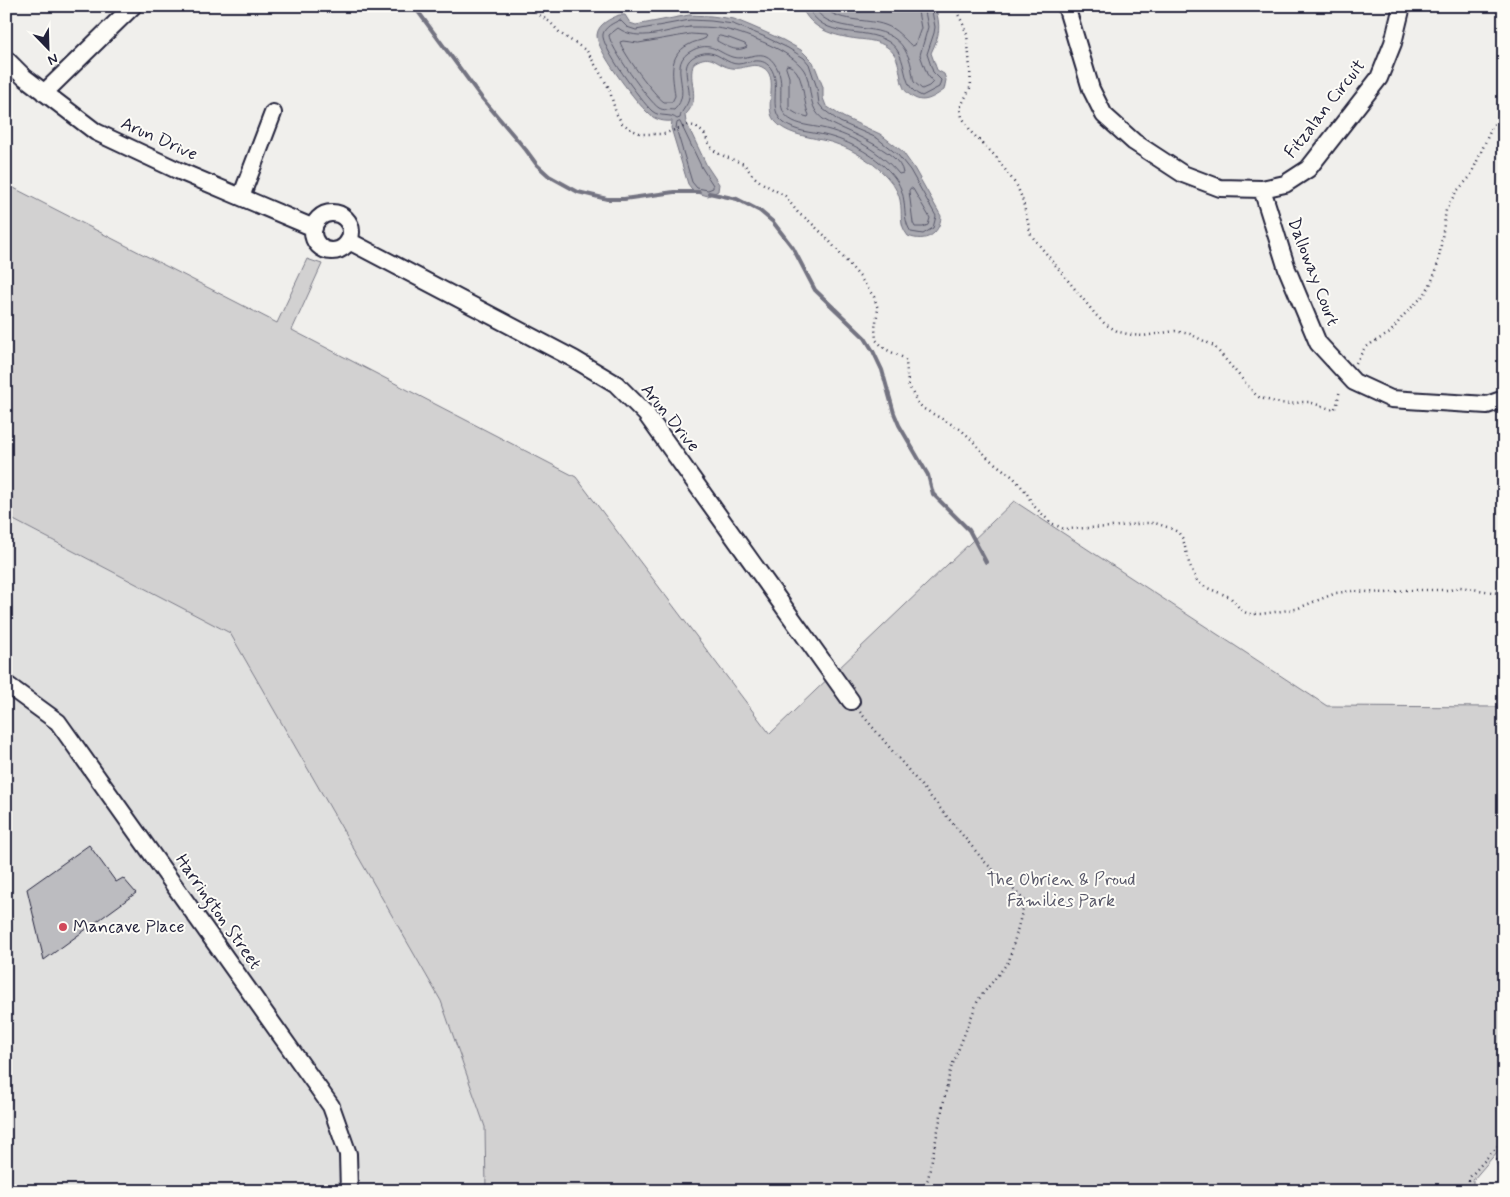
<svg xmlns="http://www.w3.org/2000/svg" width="1510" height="1197" font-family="Mynerve,sans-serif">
  <rect width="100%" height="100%" fill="#f0efec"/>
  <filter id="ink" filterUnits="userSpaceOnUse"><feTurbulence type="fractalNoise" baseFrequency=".02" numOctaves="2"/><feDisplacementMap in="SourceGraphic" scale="10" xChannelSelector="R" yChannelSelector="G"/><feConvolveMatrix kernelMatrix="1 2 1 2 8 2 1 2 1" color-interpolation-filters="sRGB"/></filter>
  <g filter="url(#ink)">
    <path fill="#e0e0df" d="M6 516 230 633 441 1001 485 1127 486 1191H6Z"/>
    <path fill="#d2d1d1" stroke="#7a7a86" d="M6 184 277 323 307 259 322 264 292 330 576 477 770 734 1014 501 1327 706 1499 707 1504 704V1144L1473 1180V1191H486L485 1127 441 1001 230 633 6 516Z"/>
    <path fill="#a9a9b0" stroke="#737381" d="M801 6H935C941 27 940 34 931 53L937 70 944 74 946 80 944 90C934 97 924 104 913 97 908 94 904 90 903 86 898 71 901 57 887 47 879 41 868 40 858 39 834 36 811 30 801 6Z
      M619 15H625L630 23 636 25 689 15 711 16 734 19 751 26 783 40 801 50 813 62 816 69 823 87V98L826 106 843 117 880 134 902 151 914 168 941 216C940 235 925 243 908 236 898 223 903 215 900 200 898 191 893 184 887 177 872 160 844 144 822 140 805 136 785 134 774 120 763 106 781 76 762 67 753 62 742 70 732 68 716 66 712 51 694 63 686 81 703 98 685 115L686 122 707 166 719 184 718 191 708 196 694 192 688 184 671 128 672 121C661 122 653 119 645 110 634 99 596 50 597 35 598 24 610 19 619 15Z"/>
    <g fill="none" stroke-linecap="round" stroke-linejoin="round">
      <path stroke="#58586a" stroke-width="1" d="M807 6C824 42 862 25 889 42 911 57 898 87 922 96L939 87 941 80 933 72 927 54 934 33 935 27 931 6
        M814 6C817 12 821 17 827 20 853 34 893 20 908 56 912 64 912 74 914 82L922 89 929 86 933 82 927 74 920 55 928 27 924 6
        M823 6C836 23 866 18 885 25 897 29 903 38 912 46L915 45 921 28 917 6
        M620 20 627 27 636 30 690 20 711 21 733 24 763 36 788 48 804 58 809 64 817 88 819 104 823 109 840 122 877 138 898 155 910 170 936 216 933 228 923 234 911 232C900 216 910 199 895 178 879 157 850 141 824 135 811 132 796 132 784 123 766 109 783 84 770 67 761 56 749 63 738 64 727 64 720 54 710 53 705 52 699 54 695 56 678 65 691 84 689 98 688 106 681 110 680 118L677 119C670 113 660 118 652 111 642 102 600 46 603 34 605 27 613 23 620 20Z
        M690 27C704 27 718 27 732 31 753 37 797 53 806 74 812 89 808 108 823 119 842 131 900 149 903 173L899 174C881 152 853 136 826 129 815 126 803 126 793 121 771 110 788 86 776 66 763 44 749 62 732 57 717 52 711 41 693 50 664 64 695 91 674 110 669 109 664 111 659 108 649 102 609 46 609 35L618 28C639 43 666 30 690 27Z
        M691 34 705 35 706 38C701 41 694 41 688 45 667 56 673 77 675 96L672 102H664C654 95 623 53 620 42L623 41 638 43Z
        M720 36 729 38 745 44 747 47C736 53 727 46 717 41V38Z
        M787 65C805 68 802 101 809 115L808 117 797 114 789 109V77L786 68Z
        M680 122 702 168 713 185V188L708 190 697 188 692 182 676 128 677 123Z
        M911 188 913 189 930 218 928 225 923 227H915L913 223 909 191Z"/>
      <path stroke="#737381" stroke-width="4" d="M414 6 481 97 526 150 537 165 549 176 578 192 607 199H624L674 192H699
        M709 193 737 199 760 211 773 222 793 248 815 290 865 338 873 351 882 370 894 413 899 425 928 475 933 494 969 530 986 562"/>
    </g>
    <path fill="#bcbcc0" stroke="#22223b" d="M89 845 116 882 123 878 136 893 44 960 27 889Z
      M1504 1158V1182L1502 1183 1496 1160Z"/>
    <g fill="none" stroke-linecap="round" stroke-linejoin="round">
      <defs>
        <path id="minor" d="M1066 6 1091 89 1104 115 1134 142 1183 174 1220 188 1262 189 1285 184 1308 169 1379 78 1393 43 1402 6
          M6 59 24 77 96 132 177 170 314 228
          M44 93 133 6
          M1262 189 1287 269 1318 343 1354 382 1391 399 1487 405 1504 399
          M241 197 273 113
          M313 232a19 19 0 1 1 38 0a19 19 0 1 1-38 0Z
          M349 241 574 359 616 384 646 414 851 701
          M6 684 58 722 331 1106 348 1154 349 1191"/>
      </defs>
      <use href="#minor" stroke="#22223b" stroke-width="20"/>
      <path stroke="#22223b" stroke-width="2.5" stroke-dasharray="1 4" stroke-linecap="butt" d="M522 6 538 14 550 22 561 34 587 51 609 88 616 113 622 123 632 130 642 134H663L689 125 694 126 704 133 710 146 715 151 721 155 744 164 753 176 762 183 785 196 799 214 807 219 825 236 860 277 874 297 878 309 875 328 876 340 885 349 904 358 906 362 908 384 917 402 924 409 960 429 969 437 989 459 1013 477 1026 492 1033 505 1051 523 1064 529 1111 527 1146 523H1155L1170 528 1178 532 1183 539 1189 563 1197 581 1205 587 1230 597 1242 611 1249 614H1261L1296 609 1336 593 1351 591 1386 593 1405 590H1450L1460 587 1498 593 1504 590
        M954 6 963 24 967 35 969 55 971 86 960 108 962 117 972 133 996 157 1017 186 1022 198 1031 235 1096 315 1105 324 1119 332 1132 335 1143 336 1175 331 1190 334 1214 346 1254 393 1260 398 1279 403 1291 404 1302 402H1309L1334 410 1337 404 1340 389
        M1356 363 1364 349 1372 343 1390 333 1403 316 1424 295 1430 285 1436 271 1440 252 1446 210 1456 192 1470 177 1492 127 1504 111
        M860 712 984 861 1025 901 1009 961 978 1000 950 1071 928 1179 921 1191
        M1469 1191V1178L1504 1139"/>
      <use href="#minor" stroke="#fdfcf7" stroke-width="16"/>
    </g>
  </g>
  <circle fill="#d1495b" stroke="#fdfcf7" stroke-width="2" cx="63" cy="927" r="5"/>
  <g text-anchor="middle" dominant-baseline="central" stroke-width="4" stroke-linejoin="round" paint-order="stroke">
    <g font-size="18" fill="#22223b" stroke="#fdfcf7">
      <text transform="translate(1325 109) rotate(-52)">Fitzalan Circuit</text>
      <text transform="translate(159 139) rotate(24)">Arun Drive</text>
      <text transform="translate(1313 272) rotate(69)">Dalloway Court</text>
      <text transform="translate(670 418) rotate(51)">Arun Drive</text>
      <text transform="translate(218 912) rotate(55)">Harrington Street</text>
    </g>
    <g font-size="18" fill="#575768" stroke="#fdfcf7">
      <text x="1061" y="880">The Obrien &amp; Proud<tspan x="1061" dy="21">Families Park</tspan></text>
    </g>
    <g font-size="18" fill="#22223b" stroke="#fdfcf7" text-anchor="start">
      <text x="73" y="927">Mancave Place</text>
    </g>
  </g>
  <rect width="1510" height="1197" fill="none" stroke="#fdfcf7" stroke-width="25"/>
  <rect x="12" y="12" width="1485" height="1172" fill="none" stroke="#22223b" stroke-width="2" filter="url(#ink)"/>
  <g transform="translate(48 48) rotate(157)" stroke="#fdfcf7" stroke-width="4" paint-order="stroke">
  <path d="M0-4L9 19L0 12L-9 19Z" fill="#22223b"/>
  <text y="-8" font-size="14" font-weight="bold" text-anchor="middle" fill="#22223b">N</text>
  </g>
</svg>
